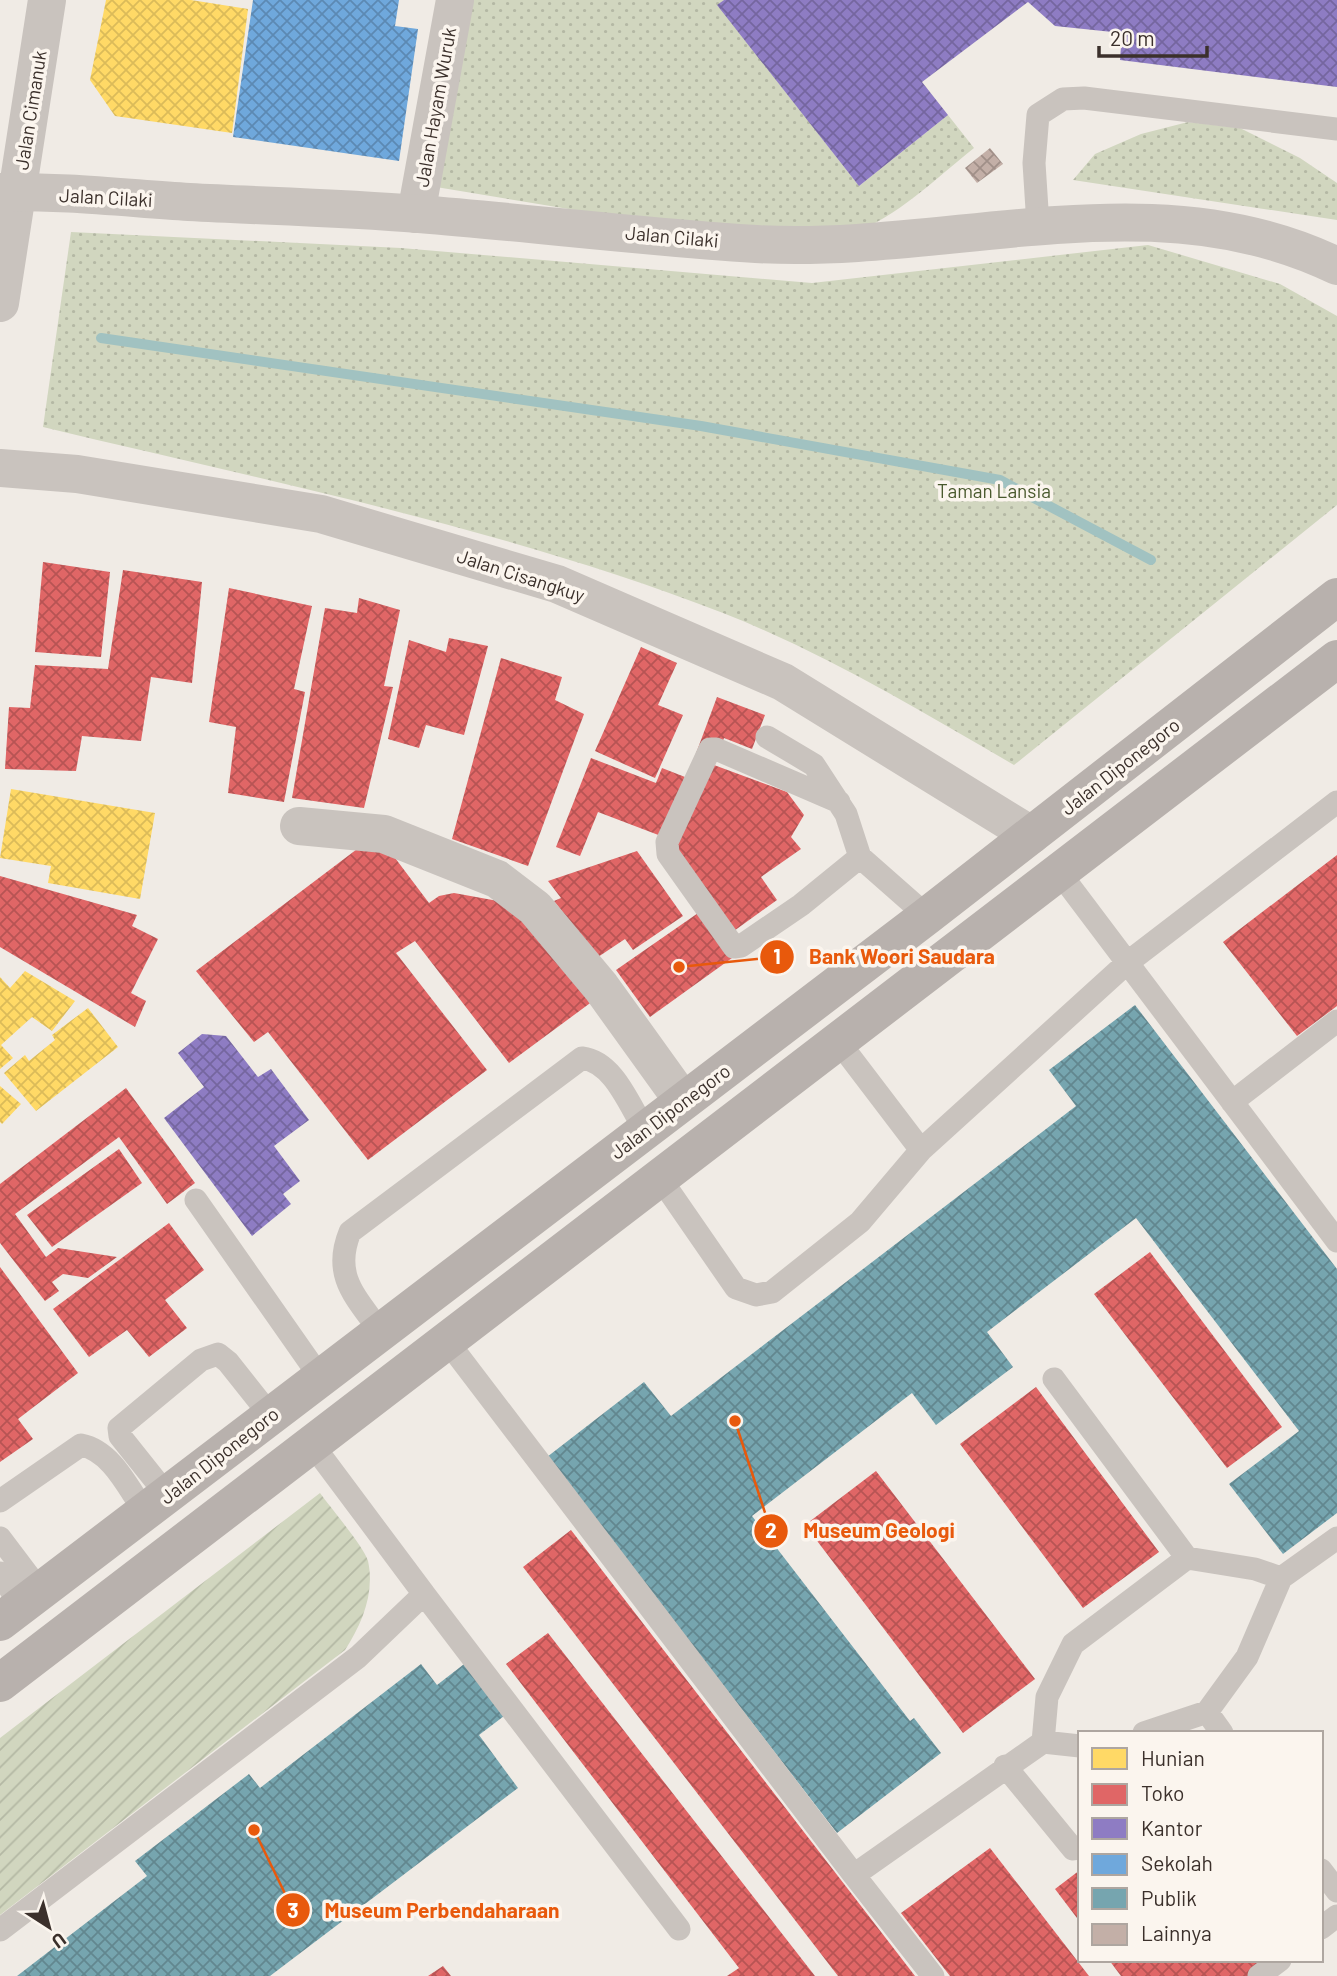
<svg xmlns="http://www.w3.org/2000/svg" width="1337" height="1976" font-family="Barlow,sans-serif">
  <defs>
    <pattern id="park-dots" width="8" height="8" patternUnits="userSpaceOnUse" patternTransform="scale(1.75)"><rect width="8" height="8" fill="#d1d6bf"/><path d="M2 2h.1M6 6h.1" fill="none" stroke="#b4b8a4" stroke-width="1.8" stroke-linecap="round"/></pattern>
    <pattern id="garden-furrows" width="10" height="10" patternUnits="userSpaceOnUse" patternTransform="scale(1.75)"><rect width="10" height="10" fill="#d1d6bf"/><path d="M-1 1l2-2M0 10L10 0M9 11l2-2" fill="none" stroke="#b4b8a4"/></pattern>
    <pattern id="homes-cross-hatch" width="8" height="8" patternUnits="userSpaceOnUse" patternTransform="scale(1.75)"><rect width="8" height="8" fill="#ffd966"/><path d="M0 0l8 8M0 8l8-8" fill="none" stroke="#dbbb59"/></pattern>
    <pattern id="shops-cross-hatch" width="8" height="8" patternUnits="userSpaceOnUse" patternTransform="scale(1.75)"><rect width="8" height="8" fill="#e06666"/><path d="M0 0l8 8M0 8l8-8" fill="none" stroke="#b75454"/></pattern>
    <pattern id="offices-cross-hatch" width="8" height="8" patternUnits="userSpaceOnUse" patternTransform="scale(1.75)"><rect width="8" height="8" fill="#8e7cc3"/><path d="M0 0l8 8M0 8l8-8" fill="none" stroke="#75669f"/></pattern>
    <pattern id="schools-cross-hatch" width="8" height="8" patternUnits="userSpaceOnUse" patternTransform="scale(1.75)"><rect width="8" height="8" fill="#6fa8dc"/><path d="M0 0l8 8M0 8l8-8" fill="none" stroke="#5c89b3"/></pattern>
    <pattern id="public-cross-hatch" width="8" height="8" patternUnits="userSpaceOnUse" patternTransform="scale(1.75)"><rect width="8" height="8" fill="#76a5af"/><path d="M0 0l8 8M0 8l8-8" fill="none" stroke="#62878f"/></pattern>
    <pattern id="building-cross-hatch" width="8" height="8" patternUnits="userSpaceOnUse" patternTransform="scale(1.75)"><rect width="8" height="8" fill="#c3afa7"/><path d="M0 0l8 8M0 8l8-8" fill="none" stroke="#a08f88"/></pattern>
  </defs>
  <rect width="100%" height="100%" fill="#f0ebe5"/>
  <path fill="url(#park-dots)" d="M470 0H724L718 5 859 186 948 115 974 148C936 178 897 218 850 234L611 216 436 187Z
    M1188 122 1240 128 1300 158 1337 183V220L1073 180 1095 154 1141 134Z
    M71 232 401 248 812 283 1148 245 1280 284 1337 316V505L1014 765C919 710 825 653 723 613 504 528 271 482 43 427Z"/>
  <path fill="url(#garden-furrows)" d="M320 1493C330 1507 364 1547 368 1561 375 1593 362 1624 345 1650L0 1915V1738Z"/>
  <path fill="url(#homes-cross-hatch)" d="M106 0H191L248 9 232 133 115 116 90 80Z
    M11 789 155 813 140 899 48 883 51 866 0 858Z
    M25 971 75 1001 52 1031 32 1017 1 1045 13 1058 0 1069V977L10 988Z
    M88 1008 118 1047 36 1111 4 1073 25 1055 29 1061 55 1040 52 1035Z
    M0 1086 21 1104 2 1124 0 1122Z"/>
  <path fill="url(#shops-cross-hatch)" d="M43 562 110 572 101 657 35 652Z
    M123 570 202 582 192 683 151 677 141 741 82 736 76 771 5 769 9 707 30 708 35 665 108 669Z
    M229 588 312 606 294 689 305 692 284 802 228 793 236 727 209 722Z
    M359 598 400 610 384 686 393 687 364 808 292 798 325 608 357 613Z
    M449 638 488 646 464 735 426 725 419 748 388 739 409 640 446 652Z
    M641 647 677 663 658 705 683 715 655 778 595 751Z
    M501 658 562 677 555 700 584 714 528 866 452 839Z
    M717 697 765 715 752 749 724 738 714 765 787 792 804 815 791 837 801 849 761 877 777 900 727 936 663 842Z
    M591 758 656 783 662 768 685 777 661 836 598 812 580 856 556 847Z
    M377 834 429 903 439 896 454 893 498 901 519 913 597 998 509 1063 415 941 396 953 487 1070 368 1160 268 1032 254 1042 196 971Z
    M637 851 683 916 633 950 625 939 598 957 554 901 561 898 548 881Z
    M1337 855V1006L1297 1036 1223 942Z
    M0 876 137 915 132 926 158 939 131 993 146 1001 135 1027 0 947Z
    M701 911 732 958 650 1017 616 970Z
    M126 1088 195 1183 167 1204 119 1137 15 1214 46 1257 58 1248 117 1257 88 1278 63 1274 52 1282 59 1291 45 1301 0 1243V1184Z
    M119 1149 142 1183 52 1247 27 1215Z
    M169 1223 204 1270 165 1300 187 1328 149 1357 127 1330 89 1357 53 1309Z
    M1150 1252 1282 1427 1227 1468 1094 1294Z
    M0 1267 78 1373 18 1419 33 1439 0 1462Z
    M1036 1387 1159 1552 1083 1608 960 1444Z
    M876 1471 1035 1679 963 1733 805 1525Z
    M571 1530 915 1976H838L523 1567Z
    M548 1633 815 1976H727L739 1968 506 1664Z
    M990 1848 1089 1976H950L901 1913Z
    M1080 1870V1922L1055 1889Z
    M1109 1960H1275L1254 1976H1121Z
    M443 1966 451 1976H428Z"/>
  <path fill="url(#offices-cross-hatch)" d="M724 0H1337V87L1120 60 1122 33 1055 26 1028 2 922 82 948 115 859 186 717 5Z
    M202 1034 226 1036 258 1077 271 1069 309 1120 274 1146 300 1181 283 1194 291 1204 252 1236 164 1118 204 1087 178 1053Z"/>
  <path fill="url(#schools-cross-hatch)" d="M253 0H399L395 26 418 29 399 161 233 137Z"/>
  <path fill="url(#public-cross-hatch)" d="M1135 1005 1337 1269V1513L1283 1554 1229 1484 1299 1431 1136 1218 987 1332 1013 1367 936 1425 912 1393 752 1516 910 1721 914 1718 941 1753 837 1833 547 1457 644 1382 671 1416 1076 1106 1049 1070Z
    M468 1661 508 1713 479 1735 518 1788 270 1976H17L147 1876 135 1861 249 1774 260 1788 421 1664 437 1685Z"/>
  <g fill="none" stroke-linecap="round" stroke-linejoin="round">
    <path stroke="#a1c2c1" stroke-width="10" d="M101 338 701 426 1000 480 1151 560"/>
  </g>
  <path fill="url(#building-cross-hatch)" d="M990 148 1003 164 977 183 965 168Z"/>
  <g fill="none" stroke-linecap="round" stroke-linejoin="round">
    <path stroke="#c9c3be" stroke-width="23" d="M1038 225 1034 163 1038 115 1063 99 1084 98 1337 129
      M767 737 814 765 846 814 860 857 927 916
      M839 802 716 749H710L667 842 668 854 734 947 741 946 801 905 860 857
      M1059 872 1337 1241
      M1232 1102 1337 1021
      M921 1150 1127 963 1337 802
      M660 1178 736 1288 756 1295 772 1292 860 1222 921 1150 838 1041
      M196 1200 320 1377
      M380 1331C356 1297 332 1276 350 1232L582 1058C614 1062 629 1105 645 1130
      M447 1341 854 1875
      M1054 1379 1187 1558
      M167 1495 120 1436 119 1428 201 1360 218 1354 228 1362 270 1415
      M0 1501 81 1445C112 1451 128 1488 145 1512
      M0 1538 40 1591
      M0 1573 21 1606
      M424 1594 679 1929
      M1144 1733 1207 1712
      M1222 1733 1207 1712 1247 1657 1281 1578 1337 1538
      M1043 1742 1047 1697 1073 1644 1187 1558 1255 1569 1281 1578
      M1005 1766 1073 1849
      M1321 1870 1337 1891
      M1321 1928 1337 1916
      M0 1930 358 1657 424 1594 312 1444
      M933 1976 854 1875 1043 1742 1080 1746
      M1259 1976 1280 1960"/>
    <path stroke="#c9c3be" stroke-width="38" d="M416 214 455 0
      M0 303 47 0
      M299 826 384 834 497 879 535 908 601 987 683 1101"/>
    <path stroke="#c9c3be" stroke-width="38" d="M0 192C63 191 126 198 189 202 266 206 342 208 419 214 531 223 643 237 756 244 949 255 1153 176 1337 266
      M0 468 77 474 321 514 557 584 783 682 1031 835"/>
    <path stroke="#b8b1ad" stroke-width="38" d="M0 1622 927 916 1337 597
      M0 1683 1337 659"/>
  </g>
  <g text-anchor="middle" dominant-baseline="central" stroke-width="7" stroke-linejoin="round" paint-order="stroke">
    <g font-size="19" fill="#3b302b" stroke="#fbf5ee">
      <text transform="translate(435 107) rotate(-80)">Jalan Hayam Wuruk</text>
      <text transform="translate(30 110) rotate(-81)">Jalan Cimanuk</text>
      <text transform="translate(106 197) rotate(3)">Jalan Cilaki</text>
      <text transform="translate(672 236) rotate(5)">Jalan Cilaki</text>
      <text transform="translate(521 575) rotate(18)">Jalan Cisangkuy</text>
      <text transform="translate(1120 766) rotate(-38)">Jalan Diponegoro</text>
      <text transform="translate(670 1111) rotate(-37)">Jalan Diponegoro</text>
      <text transform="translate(219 1455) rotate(-38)">Jalan Diponegoro</text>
    </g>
    <g font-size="19" fill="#4a5a2e" stroke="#fbf5ee">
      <text x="994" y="490">Taman Lansia</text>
    </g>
  </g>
  <path fill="none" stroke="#e8590c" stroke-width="2.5" d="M679 967L777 957M735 1421L771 1531M254 1830L293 1910"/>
  <g fill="#e8590c" stroke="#fbf5ee" stroke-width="2.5">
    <circle cx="679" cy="967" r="7"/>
    <circle cx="735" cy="1421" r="7"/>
    <circle cx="254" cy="1830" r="7"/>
    <circle cx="777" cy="957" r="18"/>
    <circle cx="771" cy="1531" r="18"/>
    <circle cx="293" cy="1910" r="18"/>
  </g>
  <g font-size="21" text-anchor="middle" font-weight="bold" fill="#fff">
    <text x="777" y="964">1</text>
    <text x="771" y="1538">2</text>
    <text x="293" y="1918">3</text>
  </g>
  <g font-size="21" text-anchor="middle" font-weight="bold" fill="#e8590c" stroke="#fbf5ee" stroke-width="7" stroke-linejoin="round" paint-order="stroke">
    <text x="902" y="964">Bank Woori Saudara</text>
    <text x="879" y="1538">Museum Geologi</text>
    <text x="442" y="1918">Museum Perbendaharaan</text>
  </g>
  <rect x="1078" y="1731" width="245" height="231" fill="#fbf5ee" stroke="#aea6a0" stroke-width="2"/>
  <rect x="1092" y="1748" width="35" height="21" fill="#ffd966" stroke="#aea6a0" stroke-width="2"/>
  <text x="1141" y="1766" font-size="21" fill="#3b302b">Hunian</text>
  <rect x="1092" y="1784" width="35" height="21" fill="#e06666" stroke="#aea6a0" stroke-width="2"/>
  <text x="1141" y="1801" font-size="21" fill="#3b302b">Toko</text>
  <rect x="1092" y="1818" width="35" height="21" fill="#8e7cc3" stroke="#aea6a0" stroke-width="2"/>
  <text x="1141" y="1836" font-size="21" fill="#3b302b">Kantor</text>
  <rect x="1092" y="1854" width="35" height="21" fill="#6fa8dc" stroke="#aea6a0" stroke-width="2"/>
  <text x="1141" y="1871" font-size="21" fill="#3b302b">Sekolah</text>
  <rect x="1092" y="1888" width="35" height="21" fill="#76a5af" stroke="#aea6a0" stroke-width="2"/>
  <text x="1141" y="1906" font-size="21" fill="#3b302b">Publik</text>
  <rect x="1092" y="1924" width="35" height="21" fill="#c3afa7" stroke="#aea6a0" stroke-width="2"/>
  <text x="1141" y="1941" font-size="21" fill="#3b302b">Lainnya</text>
  <g transform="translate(49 1927) rotate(144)" stroke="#fbf5ee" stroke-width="5" paint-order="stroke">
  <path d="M0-5L12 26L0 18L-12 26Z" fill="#3b302b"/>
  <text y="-10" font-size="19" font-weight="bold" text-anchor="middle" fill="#3b302b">U</text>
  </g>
  <path d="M1099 46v10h108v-10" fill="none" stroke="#3b302b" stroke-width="3.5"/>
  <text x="1110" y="46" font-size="21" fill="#3b302b" stroke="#fbf5ee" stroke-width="5" paint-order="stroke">20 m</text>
</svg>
